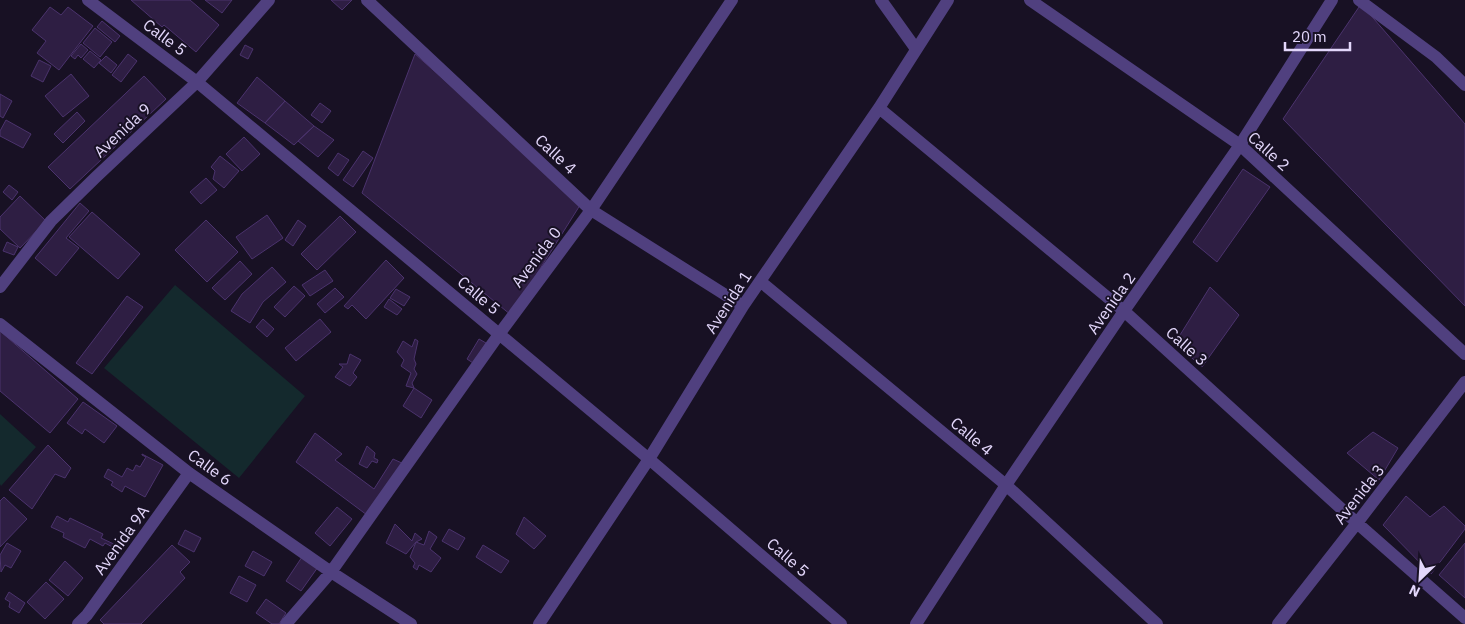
<svg xmlns="http://www.w3.org/2000/svg" width="1465" height="624" font-family="'IBM Plex Sans',sans-serif">
  <rect width="100%" height="100%" fill="#181124"/>
  <path fill="#14292d" d="M175 285 305 396 239 478 104 368Z
    M0 414 36 447 1 486 0 484Z"/>
  <path fill="#2e1e43" stroke="#4b336d" d="M131 0H190L219 25 196 52 164 25 162 27Z
    M205 0H232L222 13Z
    M331 0H352L342 10Z
    M1361 4 1465 124V306L1283 119Z
    M50 7 61 15 68 7 93 26 59 70 37 53 46 41 32 30Z
    M102 21 120 36 115 42 97 27Z
    M95 28 112 42 100 57 83 43Z
    M81 44 88 50 81 58 78 55 75 59 71 56Z
    M245 45 253 49 248 59 240 55Z
    M90 51 101 60 94 68 83 59Z
    M128 54 137 61 121 82 112 75Z
    M415 54 582 202 511 315 362 193Z
    M106 56 117 65 111 73 99 63Z
    M39 60 51 66 43 82 31 76Z
    M71 74 89 96 63 117 45 96Z
    M144 76 166 99 70 189 48 167Z
    M257 77 285 101 265 123 237 103Z
    M0 94 12 101 3 118 0 116Z
    M285 101 314 126 294 145 265 123Z
    M320 103 331 111 322 123 311 115Z
    M77 112 85 121 63 143 54 134Z
    M6 120 31 134 23 148 0 136V131Z
    M314 126 334 140 318 157 298 141Z
    M244 137 260 154 242 171 226 154Z
    M363 151 373 158 353 187 343 180Z
    M338 153 349 160 338 176 328 168Z
    M220 156 239 171 224 188 213 179 215 171 211 167Z
    M1243 169 1270 187 1217 262 1193 242Z
    M206 178 217 190 201 204 190 192Z
    M9 185 18 192 12 200 3 192Z
    M20 196 46 221 20 248 0 229V217Z
    M80 203 89 211 66 238 79 248 56 276 35 258Z
    M92 212 140 254 118 279 69 237Z
    M267 215 283 238 252 259 236 237Z
    M340 216 356 232 317 270 301 254Z
    M206 220 238 252 207 282 175 250Z
    M298 220 306 226 293 246 285 240Z
    M7 242 18 247 14 255 3 251Z
    M386 260 404 278 366 319 352 305 348 309 344 306Z
    M240 261 252 274 225 300 212 288Z
    M272 267 286 282 263 302 250 323 231 311 242 294Z
    M325 270 333 281 310 296 302 285Z
    M294 286 305 296 285 317 274 307Z
    M1210 287 1239 315 1202 367 1175 343Z
    M335 288 344 297 325 313 317 304Z
    M396 289 410 297 404 306 390 298Z
    M127 296 143 307 92 374 76 363Z
    M389 299 402 309 397 315 384 307Z
    M263 319 274 329 267 337 256 327Z
    M320 319 331 332 296 361 285 348Z
    M0 331 78 399 50 433 0 391Z
    M415 339 418 341 414 359 416 364 414 369 417 374 412 383 414 388 406 386 411 373 401 366 404 360 397 352 403 341 412 347Z
    M479 339 486 343 473 363 467 359Z
    M350 354 361 360 353 373 357 377 350 386 335 377 343 367 339 364H347Z
    M414 388 432 400 421 418 403 406Z
    M83 402 117 426 104 443 85 429 82 434 67 423Z
    M1373 432 1398 448 1379 480 1347 453Z
    M315 433 342 454 335 460 374 489 393 459 404 464 367 515 296 462Z
    M48 445 71 468 65 478 55 474 32 509 9 490Z
    M367 446 375 453 374 458 378 460 377 463 372 461 367 468 359 464Z
    M142 454 163 465 145 497 125 486 122 492 111 485 113 482 104 477 108 469 122 477 127 468 133 471 136 465 140 467 146 457 142 455Z
    M1406 496 1430 517 1444 506 1465 526V529L1431 574 1383 525Z
    M4 497 27 519 0 547V501Z
    M337 507 352 519 330 546 315 533Z
    M57 516 68 522 70 518 103 534 101 538 118 546 116 549 105 543 103 546 90 539 85 548 63 537 64 533 51 527Z
    M524 517 546 536 534 549 516 534Z
    M395 524 412 541 415 533 422 539 416 542 406 554 386 543Z
    M449 529 465 538 458 550 442 541Z
    M185 530 201 538 194 552 178 544Z
    M429 531 437 537 430 549 441 558 431 572 419 565 417 570 413 567 415 563 410 557 416 542 424 545Z
    M7 543 21 551 11 568 5 565 1 572 0 555Z
    M1465 543V598L1439 575Z
    M172 545 190 562 180 572 185 578 141 624H104L100 620Z
    M483 545 509 561 501 573 476 557Z
    M253 551 272 562 264 576 245 566Z
    M302 557 318 567 301 591 286 581Z
    M65 561 83 578 68 596 49 580Z
    M239 576 256 585 247 602 230 593Z
    M46 582 64 599 45 619 27 602Z
    M9 592 25 603 19 613 9 607 10 602 5 599Z
    M266 599 286 613 279 624H272L256 613Z"/>
  <g fill="none" stroke-linecap="round" stroke-linejoin="round">
    <path stroke="#50407f" stroke-width="12" d="M88 0 197 82 649 459 841 624
      M367 0 591 210 743 306
      M881 0 916 49
      M1030 0 1240 145 1465 354
      M1359 0 1436 57 1465 85
      M879 108 1124 311 1357 523 1465 618
      M760 281 1006 485 1157 624
      M0 287 51 221 96 177 197 82 269 0
      M0 324 189 473 331 572 411 624
      M78 624 87 615 189 473
      M286 624 331 572 500 333 591 210 732 0
      M539 624 649 459 743 306 879 108 948 0
      M916 624 1006 485 1124 311 1240 145 1332 0
      M1278 624 1357 523 1465 382"/>
  </g>
  <g text-anchor="middle" dominant-baseline="central" stroke-width="4" stroke-linejoin="round" paint-order="stroke">
    <g font-size="16" fill="#e3d7fb" stroke="#181124">
      <text transform="translate(165 37) rotate(37)">Calle 5</text>
      <text transform="translate(122 130) rotate(-43)">Avenida 9</text>
      <text transform="translate(1269 151) rotate(42)">Calle 2</text>
      <text transform="translate(556 154) rotate(43)">Calle 4</text>
      <text transform="translate(536 257) rotate(-53)">Avenida 0</text>
      <text transform="translate(479 295) rotate(40)">Calle 5</text>
      <text transform="translate(728 302) rotate(-57)">Avenida 1</text>
      <text transform="translate(1111 303) rotate(-55)">Avenida 2</text>
      <text transform="translate(1187 346) rotate(42)">Calle 3</text>
      <text transform="translate(972 436) rotate(40)">Calle 4</text>
      <text transform="translate(210 467) rotate(36)">Calle 6</text>
      <text transform="translate(1359 494) rotate(-52)">Avenida 3</text>
      <text transform="translate(121 540) rotate(-54)">Avenida 9A</text>
      <text transform="translate(788 557) rotate(41)">Calle 5</text>
    </g>
  </g>
  <g transform="translate(1420 579) rotate(205)" stroke="#181124" stroke-width="4" paint-order="stroke">
  <path d="M0-4L9 19L0 12L-9 19Z" fill="#e3d7fb"/>
  <text y="-8" font-size="14" font-weight="bold" text-anchor="middle" fill="#e3d7fb">N</text>
  </g>
  <path d="M1285 42v8h65v-8" fill="none" stroke="#e3d7fb" stroke-width="2.5"/>
  <text x="1292" y="42" font-size="15" fill="#e3d7fb" stroke="#181124" stroke-width="4" paint-order="stroke">20 m</text>
</svg>
